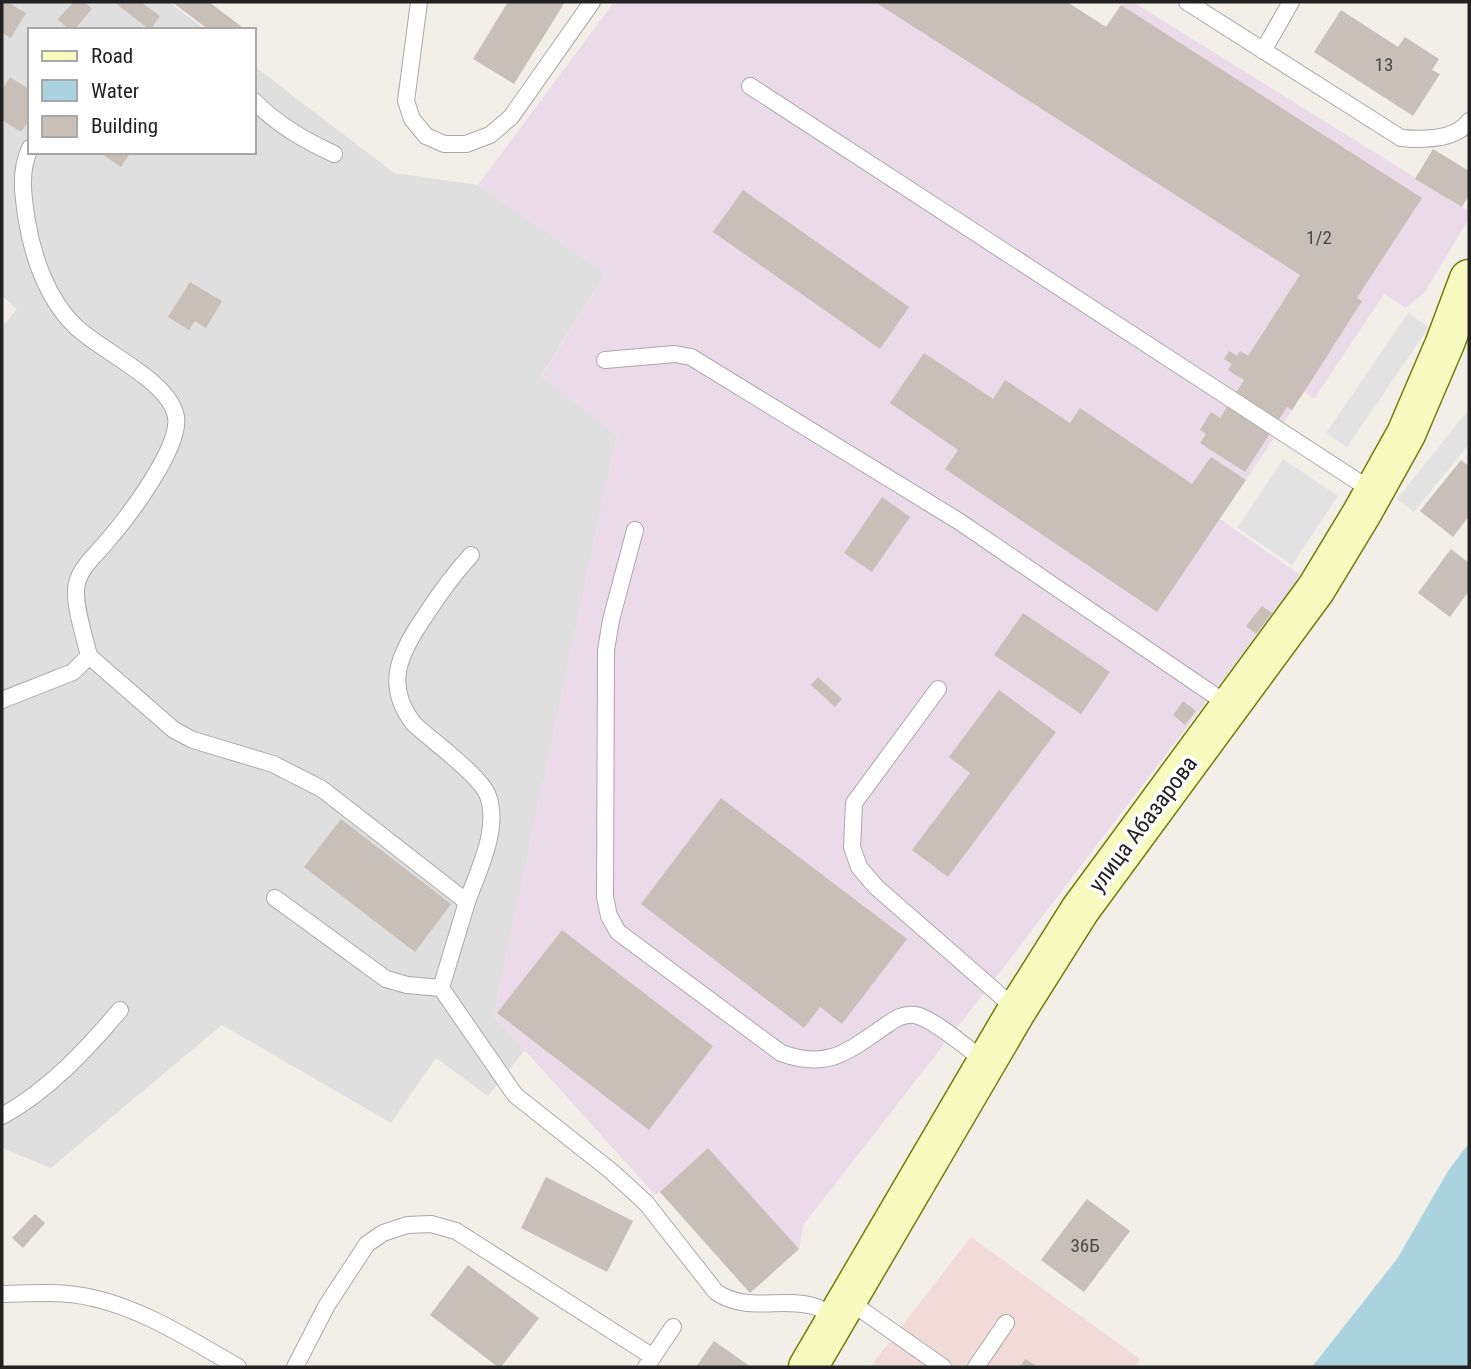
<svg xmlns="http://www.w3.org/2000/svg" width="1471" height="1369" font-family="'Roboto Condensed',sans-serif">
  <rect width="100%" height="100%" fill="#f2efe9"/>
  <path fill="#e0dfdf" d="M2 2H169L206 30H30V152H254V66L394 173 478 185 606 273 541 376 617 435 494 1016 525 1050 488 1096 436 1058 391 1123 222 1025 51 1168 2 1148V327L17 309 2 296Z"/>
  <path fill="#f2dad9" d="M971 1237 1140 1359 1134 1367H870Z"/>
  <path fill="#ebdbe8" d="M614 2H1067L1106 27 1123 2H1133L1469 211V219L1424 293 1406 308 1384 294 1314 399 1304 392 1220 519 1302 576 981 997 804 1224 799 1249 750 1293 660 1192 655 1195 494 1016 617 435 541 377 606 273 478 185Z"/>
  <path fill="#e2e2e2" d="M1408 313 1429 327 1347 447 1326 433Z
    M1469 409V444L1414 512 1397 499Z
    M1283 459 1338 496 1292 565 1237 528Z"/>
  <path fill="#aad3df" d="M1469 1143V1367H1312L1397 1259 1448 1171Z"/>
  <path fill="#c7bfb8" d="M2 2H7L26 13 11 38 2 33Z
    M74 2H84L92 9 74 30H69L58 19Z
    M114 2H141L160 16 150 30Z
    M172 2H209L242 27 240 30H209Z
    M508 2H565L514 84 473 59Z
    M875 2H1067L1106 27 1121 5 1422 198 1357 298 1362 301 1304 392 1292 410 1287 407 1245 472 1200 443 1206 434 1200 430 1211 412 1220 418 1244 380 1228 370 1232 364 1224 359 1229 351 1237 356 1240 351 1248 356 1300 275Z
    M1341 10 1398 47 1405 37 1439 59 1432 70 1440 74 1413 116 1314 52Z
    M10 77 30 90V119L21 132 2 120V90Z
    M1433 149 1469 171V195L1462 207 1415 179Z
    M99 152H131L121 167Z
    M743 190 909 307 880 349 713 232Z
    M190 282 222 301 206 328 195 321 189 330 168 317Z
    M924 353 993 399 1005 380 1070 423 1080 408 1192 484 1211 457 1246 480 1157 612 945 469 958 450 890 403Z
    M1461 460 1469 466V516L1453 537 1420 511Z
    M882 497 910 517 872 572 844 553Z
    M1451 549 1469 563V591L1450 617 1418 593Z
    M1262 606 1272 613 1256 634 1246 626Z
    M1023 613 1110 672 1081 714 994 655Z
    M818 677 842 699 835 707 811 685Z
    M999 690 1056 732 948 877 912 850 970 773 949 757Z
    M1183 701 1196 711 1185 725 1173 715Z
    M721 798 907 939 842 1024 820 1007 804 1028 641 904Z
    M341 819 451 904 415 952 304 867Z
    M562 930 713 1046 649 1130 497 1013Z
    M708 1148 799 1249 750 1293 660 1192Z
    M546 1177 633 1221 607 1272 521 1228Z
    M1087 1199 1130 1231 1084 1292 1041 1260Z
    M35 1214 45 1223 23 1248 12 1238Z
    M468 1265 539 1318 501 1367H498L430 1315Z
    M714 1341 751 1367H696Z
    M1025 1359 1038 1367H1020Z"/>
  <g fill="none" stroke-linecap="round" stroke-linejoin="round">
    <defs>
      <path id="lane" d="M419 2 406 101 412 119 426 136 444 144H466L490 135 511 117 592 2
        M1187 2 1401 138C1422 140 1456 140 1469 121
        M1263 51 1291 2
        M750 86 1374 492
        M254 101C278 125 304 140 334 154
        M605 360 675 354 691 357 960 522 1230 706
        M635 530 611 620 606 650 605 897 609 916 618 932 781 1053C828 1070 847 1052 885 1026 894 1020 903 1013 915 1015 933 1018 971 1051 987 1063
        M89 656 174 730 193 740 273 764 322 789 467 902 441 988 515 1095 611 1171 646 1203 716 1292C747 1313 780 1297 813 1306 822 1308 830 1315 837 1319
        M938 689 854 803 852 847 859 867 876 887 1017 1010
        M2 700 73 672 89 656C85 638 72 600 77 583 81 566 98 553 108 540 128 517 181 447 176 417 170 381 102 352 75 326 48 300 33 258 27 221 23 196 19 172 30 148
        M275 898 386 979 407 985 441 988
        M467 902C478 871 500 829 488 796 481 776 431 740 414 724 383 685 400 652 425 616 439 594 454 574 471 555
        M2 1116C48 1091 86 1050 120 1010
        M2 1294C31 1293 64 1291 93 1298 146 1310 192 1341 238 1367
        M849 1301 943 1367
        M295 1367 327 1305 367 1244 383 1233 407 1225 431 1224 456 1231 653 1357
        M646 1367 673 1327
        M976 1367 1006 1323"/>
      <path id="secondary" d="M808 1367 1017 1010 1080 910 1316 589 1362 513 1406 434 1445 343 1469 279"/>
    </defs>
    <use href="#lane" stroke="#a9a9a9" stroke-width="18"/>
    <use href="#secondary" stroke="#707d05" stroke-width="41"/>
    <use href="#lane" stroke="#fff" stroke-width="16"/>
    <use href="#secondary" stroke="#f7fabf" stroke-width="38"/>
  </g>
  <g text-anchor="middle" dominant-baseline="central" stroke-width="7" stroke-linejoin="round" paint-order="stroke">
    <g font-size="19" fill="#4b4948">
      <text x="1384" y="64">13</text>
      <text x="1319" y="237">1/2</text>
      <text x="1085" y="1245">36Б</text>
    </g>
    <g font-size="23" fill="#222" stroke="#fff">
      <text transform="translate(1143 824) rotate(-53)">улица Абазарова</text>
    </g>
  </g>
  <rect width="1471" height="1369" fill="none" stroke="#222222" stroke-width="7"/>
  <rect x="28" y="28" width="228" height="126" fill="#ffffff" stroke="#a7a7a7" stroke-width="2"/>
  <rect x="42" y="51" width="35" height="10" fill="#f7fabf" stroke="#a7a7a7" stroke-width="2"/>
  <text x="91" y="63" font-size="21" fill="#222222">Road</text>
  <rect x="42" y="80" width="35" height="21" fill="#aad3df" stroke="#a7a7a7" stroke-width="2"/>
  <text x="91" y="98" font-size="21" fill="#222222">Water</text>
  <rect x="42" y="116" width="35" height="21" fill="#c7bfb8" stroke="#a7a7a7" stroke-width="2"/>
  <text x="91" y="133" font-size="21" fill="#222222">Building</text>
</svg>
